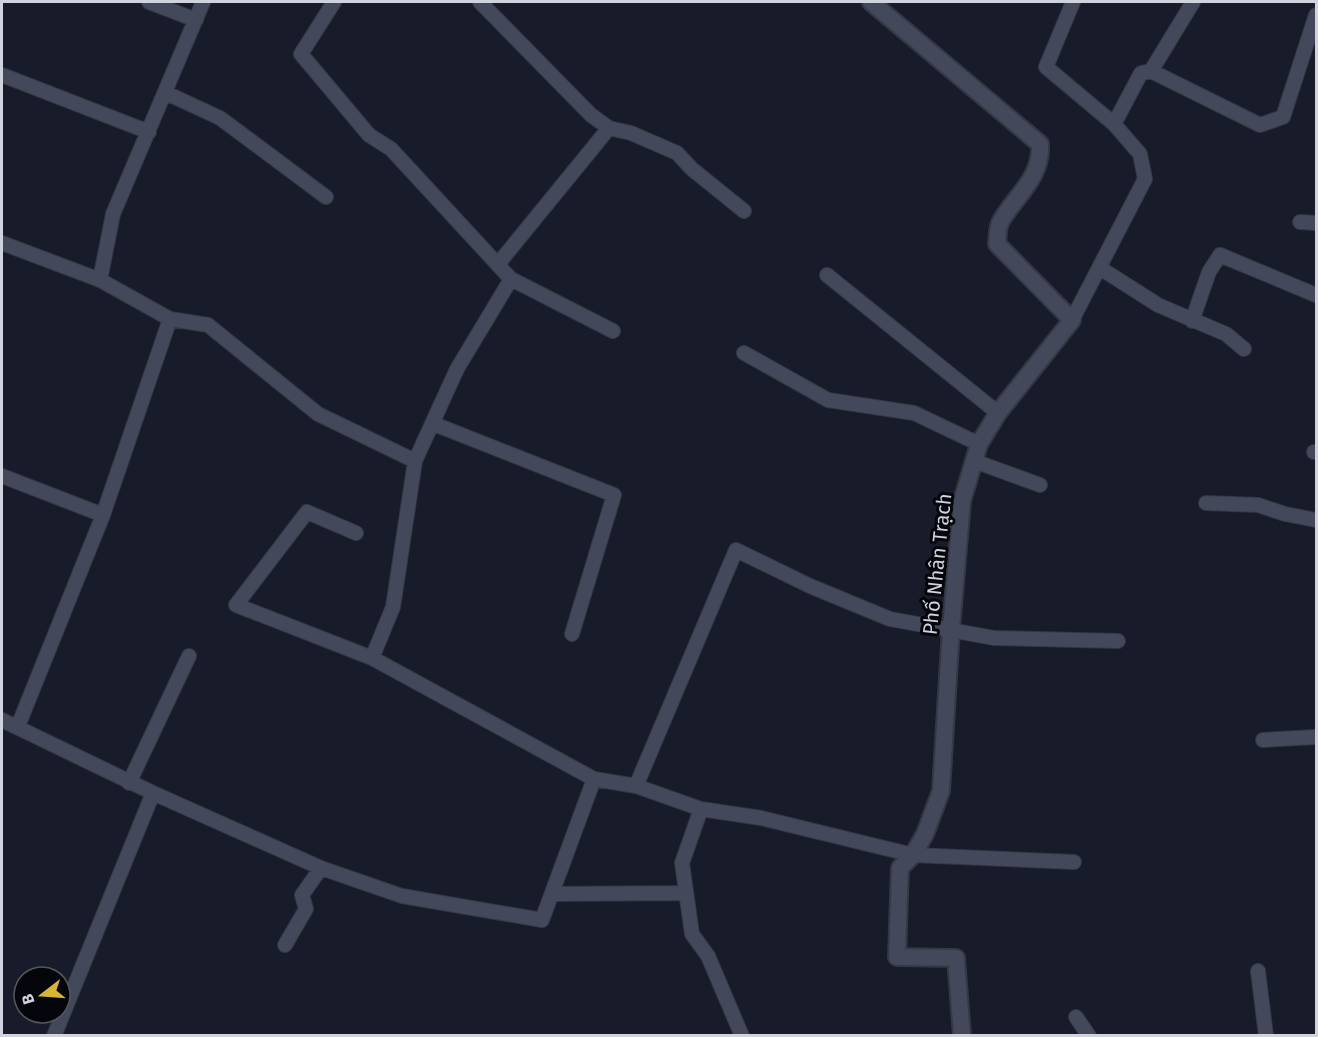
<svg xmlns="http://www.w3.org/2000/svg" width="1318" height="1037" font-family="'Fira Sans',sans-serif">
  <rect width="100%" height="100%" fill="#171b2a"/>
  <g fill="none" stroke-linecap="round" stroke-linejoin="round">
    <defs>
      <path id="service" d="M149 2 196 20
        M334 2 301 54 369 135 391 149 511 279 613 331
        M480 2 591 115 609 128 631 133 677 153 692 169 744 211
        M1151 71 1193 2
        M2 75 149 132
        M166 93 220 118 326 197
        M1114 124 1141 73 1151 71 1260 125 1283 117 1316 15
        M1300 222 1316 223
        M2 243 100 280 170 319 208 325 318 414 415 461
        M498 264 609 128
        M1100 268 1158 305 1226 334 1244 349
        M827 275 998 413
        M100 280 113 214 203 2
        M1072 320 1145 179 1140 154 1114 124 1046 67 1073 2
        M1192 321 1209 272 1220 255 1316 295
        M744 353 828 400 914 413 979 444
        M434 424 614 495 572 634
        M1314 452H1316
        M974 461 1040 485
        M2 476 103 515
        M1206 503 1258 505 1285 514 1316 520
        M356 533 307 512 236 605 372 658 594 779 636 786 701 809 682 863 692 934 708 956 742 1036
        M372 658 393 607 415 461 457 369 511 279
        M2 720 153 793
        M18 726 103 515 170 319
        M1263 740 1316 737
        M129 783 189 656
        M636 786 736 550 810 586 890 619 994 638 1118 641
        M701 809 761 818 913 855 1074 862
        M552 894 686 893
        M285 945 306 909 302 895 321 868
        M1258 971 1266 1036
        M1076 1017 1089 1036
        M54 1036 153 793 321 868 402 896 542 920 594 779"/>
      <path id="minor" d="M871 2 1040 144C1042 178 1016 195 1001 221 997 227 998 237 997 244L1072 320 998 413 979 444 962 501 951 629 941 791 925 834 913 855 900 868 897 957 956 958 962 1036"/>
    </defs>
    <use href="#service" stroke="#353743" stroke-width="16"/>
    <use href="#minor" stroke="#353743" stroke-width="20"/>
    <use href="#service" stroke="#43485a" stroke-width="14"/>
    <use href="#minor" stroke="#43485a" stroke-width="16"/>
  </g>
  <g text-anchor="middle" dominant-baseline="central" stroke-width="6" stroke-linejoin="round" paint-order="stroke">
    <g font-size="20" fill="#d0d3de" stroke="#05060c">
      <text transform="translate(937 564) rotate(-84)">Phố Nhân Trạch</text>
    </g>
  </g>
  <rect width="1318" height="1037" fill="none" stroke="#d0d3de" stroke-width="6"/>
  <g transform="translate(42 995) rotate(253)"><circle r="28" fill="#05060c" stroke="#565860" stroke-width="1.5"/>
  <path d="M0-4.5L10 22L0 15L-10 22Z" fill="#d6b534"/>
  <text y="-9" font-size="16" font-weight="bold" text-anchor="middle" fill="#d0d3de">B</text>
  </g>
</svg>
